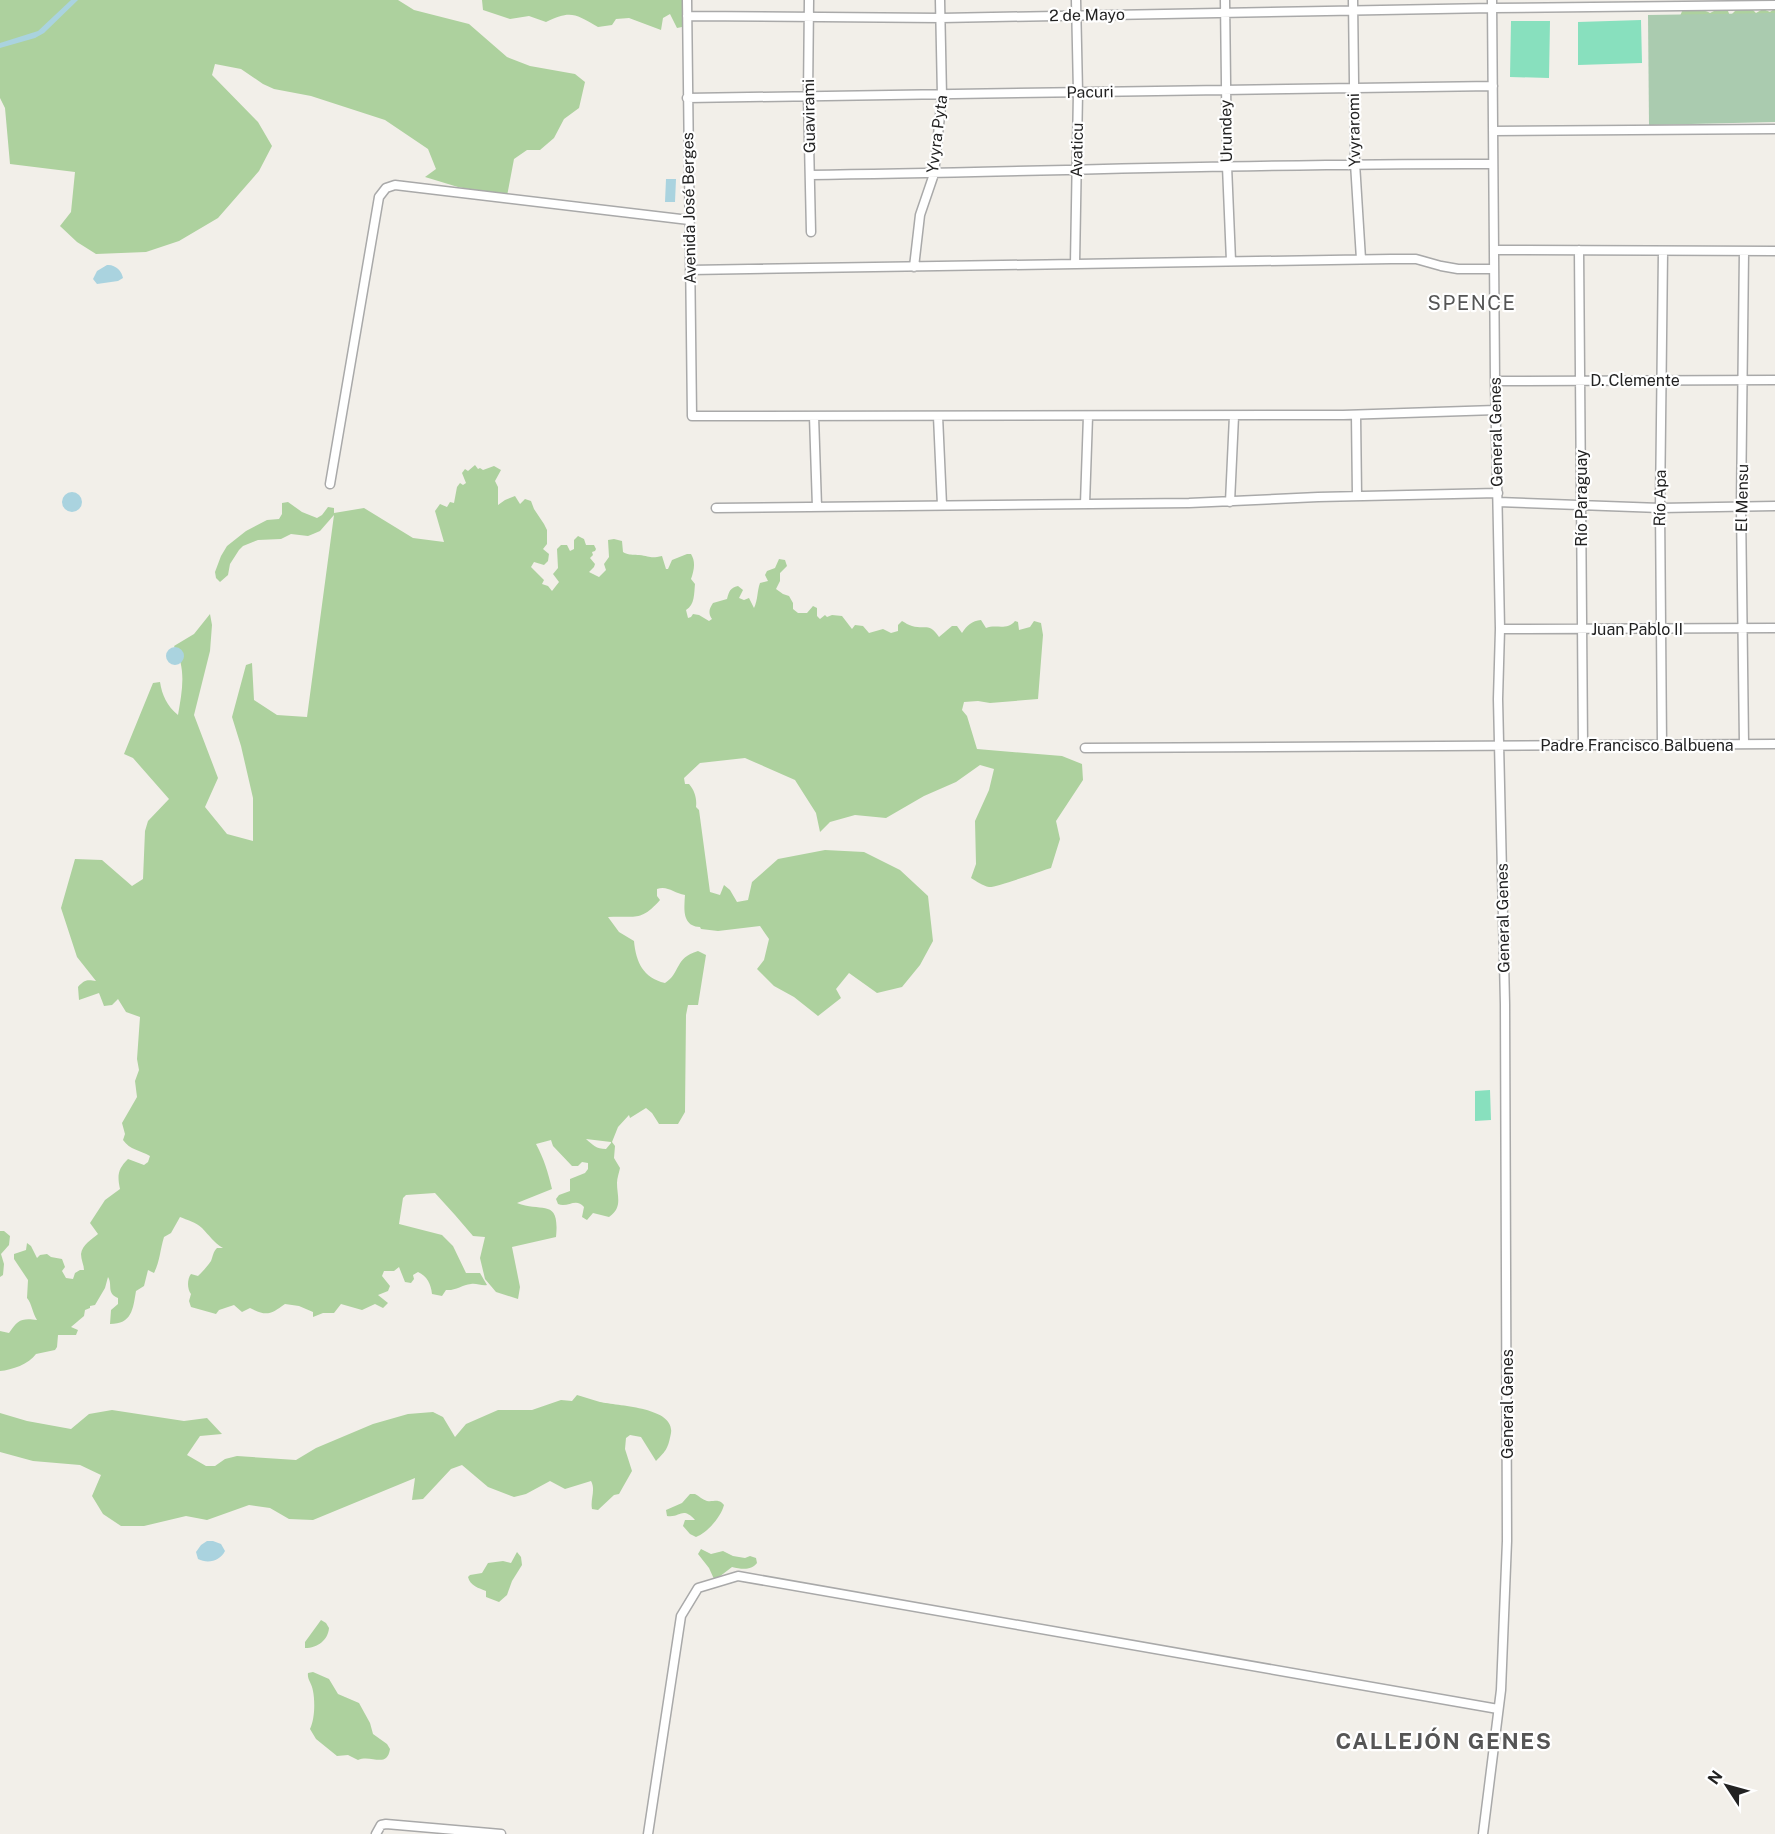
<svg xmlns="http://www.w3.org/2000/svg" width="1775" height="1834" font-family="'Public Sans',sans-serif">
  <rect width="100%" height="100%" fill="#f2efe9"/>
  <path fill="#add19e" fill-rule="evenodd" d="M0 0H398L414 10 469 24 507 57 530 66 575 74 585 82 579 108 564 119 554 138 540 150H527L514 159 507 196 458 187 425 177 436 169 428 149 385 120 311 96 274 89 263 84 241 69 215 64 212 75 258 122 272 146 259 171 218 218 179 241 146 252 96 254 77 242 60 226 71 212 75 172 10 164 5 108 0 98Z
    M482 0H684L687 26 677 28 670 14 663 18 661 30 629 18 616 19 612 25 598 27C575 14 571 10 546 22L529 16 510 19 483 10Z
    M1747 7H1750L1756 13 1763 9 1770 12 1775 8V25L1732 14 1736 10Z
    M1720 8 1728 11 1730 16H1680L1683 9C1690 9 1705 9 1710 13Z
    M475 465 478 469 480 468 483 470 494 466 501 470 495 481 498 487V505L505 500 515 496 520 504 525 499 531 501 534 509 544 524 547 530V544L543 549 549 554 548 561 544 565 534 562 531 567 544 580 542 584 548 586 552 591 559 582 553 574 558 568 557 549 561 545H567L570 551 574 549V540L578 536 584 539 586 545H594L596 549 595 551 592 552 593 555 590 558 595 564 594 567 589 572 599 577 606 570 604 564 609 557 608 540 614 539 622 541 623 552C630 556 632 554 639 555 650 556 650 559 662 556L666 569H668L672 560 687 554H691C696 562 694 570 691 579L695 584C694 593 695 605 686 610L688 618 691 617 693 614 699 615 709 621 712 619C708 613 709 609 713 603L727 599C729 591 730 588 738 586L743 590 739 598 744 600 749 598 754 608C758 600 757 591 760 583L768 581 765 575 767 571 775 568 779 559 785 560 787 566 780 573V581L776 589 783 594 789 596 793 603V609L798 613H807L813 606 817 608V616L820 619 825 615 827 617 832 615 842 616 852 629 855 625 863 626 869 633 883 629 891 633 898 631V625L902 621C906 623 908 625 912 626 926 630 929 622 939 637L952 626H957L962 633C967 625 972 621 981 620L986 628C996 624 1007 631 1015 621L1018 622 1019 630 1030 627 1034 621 1041 623 1043 635 1038 699 990 703 978 701 964 702 962 710 967 716 977 749 1062 756 1082 764 1083 780 1056 821 1060 839 1051 868C1041 871 995 888 989 887 983 886 976 881 971 878L976 864 975 821 989 790 994 769 980 765 956 782 924 796 886 818 855 815 830 822 820 832 816 813 795 780 745 758 700 763 684 778 685 784H689C695 791 697 799 696 807L699 810 710 892 720 895 724 885 730 890 737 902 748 900 752 882 778 859 825 850 864 852 900 870 928 896 933 941 920 965 902 987 877 993 849 973 836 989 841 998 818 1016 794 997 774 986 757 969 764 960 769 939 760 926 718 931 701 929 700 927C682 926 684 909 685 895 674 893 667 885 657 889V896L660 900C640 923 634 915 608 917L619 932 634 941C636 962 643 978 665 983 681 973 674 958 698 951L706 955 698 1005H688L686 1015 685 1112 678 1124H659L652 1113 646 1108 630 1118 629 1115 618 1127 612 1142 615 1146 614 1158 620 1168C619 1173 617 1178 617 1183 617 1197 623 1207 609 1217L593 1213 587 1220 582 1217 584 1207C576 1197 568 1208 558 1204L556 1199 559 1195 570 1191V1179L585 1173 588 1169V1163L582 1162 578 1166H572L553 1146 551 1140 536 1144C544 1159 548 1172 552 1189L517 1203C542 1213 560 1197 556 1237L512 1247 520 1287 518 1299 496 1292 485 1279 480 1258 485 1237 473 1236 455 1215 435 1193 406 1195 403 1198 399 1224 442 1235 453 1246 466 1273H480L487 1285C482 1286 476 1283 471 1284 462 1285 455 1291 446 1290L442 1296 432 1294C431 1284 427 1276 418 1272L413 1275 414 1279 411 1283 405 1282 399 1267 394 1271H384L382 1276 390 1286 388 1291 378 1295 388 1303 383 1308 375 1304 362 1310 341 1304 334 1313H323L313 1317V1312L299 1306 285 1304C271 1314 267 1317 250 1308L242 1312 234 1305 219 1310 216 1314 191 1307 189 1301 191 1294C187 1289 187 1279 191 1274L198 1276C203 1271 207 1267 211 1261 213 1256 213 1252 217 1248H223C214 1243 209 1235 202 1228 196 1222 187 1220 180 1217L171 1233 164 1237C160 1250 160 1261 154 1273L148 1270 144 1286 136 1291C133 1309 132 1324 110 1324L111 1310 118 1304V1298C106 1293 113 1285 108 1277L105 1288 95 1305 90 1306V1308L85 1310 84 1316 71 1327 78 1330 76 1335H58L57 1347 55 1350 36 1354C29 1364 12 1370 0 1371V1331L9 1333C18 1320 21 1318 37 1320 32 1312 32 1304 27 1298L28 1280 14 1259V1254L26 1250 27 1243 31 1246 37 1258 40 1255 47 1254 51 1257 62 1259 65 1267 62 1271 66 1278 73 1279 75 1273 80 1270H84C84 1265 81 1260 81 1254 82 1245 92 1239 98 1234L90 1223 105 1200 120 1189C117 1175 118 1169 128 1159L144 1165 148 1162 150 1156C140 1150 130 1150 123 1140L125 1134 122 1123 137 1097 135 1081 139 1070 137 1059 140 1017 126 1012 118 999 112 1005 104 1006 99 993 79 1000 78 987C85 979 88 980 96 981L77 957 61 908 75 859 102 860 132 886 143 879 145 831 148 821 169 799 133 758 124 754 153 683 160 682C162 695 167 706 178 715 182 691 187 669 174 646L194 634 210 614 212 625 210 651 194 715 218 778 205 807 227 834 253 841V798L241 746 232 717 246 665 252 663 254 700 277 715 307 717 334 515 320 531 313 534 308 536 291 534 281 539 258 540 243 546 239 550 230 564 228 575 220 582 216 578 215 572 221 556 227 546 246 531 267 520 279 519 282 514V503L288 502 302 512 317 518 322 515 328 507 334 508V513L364 508 413 538 444 542 435 511 440 504 447 507 450 502 454 503 457 487 460 483 463 485 466 483 462 473 465 469 468 471ZM586 1139 611 1142V1143L606 1149C596 1149 593 1145 586 1139Z
    M0 1231H4L10 1236 9 1245 1 1254 4 1264 3 1275 0 1277Z
    M577 1395C585 1397 592 1400 600 1402 618 1406 675 1407 671 1433 668 1448 667 1450 656 1461L641 1437 630 1435 626 1438 625 1449 632 1471 619 1494 614 1495 598 1510 592 1509C590 1499 596 1490 591 1481L565 1489 550 1481 526 1494 514 1497 488 1487 462 1465 451 1469 423 1499 412 1500 415 1478 313 1520 289 1519 270 1508 249 1505 207 1520 186 1516 144 1526H121L103 1514 92 1496 101 1475 80 1465 33 1461 0 1452V1413L27 1421 71 1429 89 1414 112 1410 184 1421 207 1418 222 1434 200 1436 187 1455 206 1466H215L225 1459 237 1456 296 1460 316 1448 373 1424 408 1414 433 1412 443 1417 455 1437 466 1424 498 1410H532L561 1400 572 1401Z
    M690 1494H695C699 1496 703 1500 707 1501 715 1502 718 1498 724 1505 721 1517 707 1533 696 1537L690 1534 683 1526 685 1520H695C682 1506 681 1518 667 1516L666 1510 682 1503Z
    M701 1549 711 1554 723 1551 733 1556 745 1558 750 1556 756 1558 757 1563C751 1571 741 1569 732 1567L719 1577 714 1579 709 1568 698 1554Z
    M517 1552 521 1557 522 1565 512 1581 507 1595 499 1602 486 1597V1591C479 1588 470 1586 468 1577L470 1575 482 1573 488 1563 503 1561 511 1563Z
    M321 1620 326 1623 329 1628C328 1640 318 1648 305 1648V1642Z
    M313 1672 329 1679 338 1694 359 1703 370 1723 373 1734 387 1744 390 1749C387 1769 371 1754 358 1760L348 1755 337 1756 316 1739 310 1729C315 1719 315 1701 313 1691 312 1683 307 1680 308 1673Z"/>
  <path fill="#aacbaf" d="M1775 13V122L1649 125 1648 15Z"/>
  <path fill="#88e0be" d="M1641 20 1642 63 1578 65V22Z
    M1511 21H1550L1549 78 1510 77Z
    M1490 1090 1491 1120 1475 1121V1091Z"/>
  <path fill="#aad3df" d="M71 0H78L44 33 35 38 0 48V43L38 31Z
    M666 179H676L675 202H665Z
    M107 265C115 264 122 271 123 278L118 281 97 284 93 279 97 271Z
    M62 502a10 10 0 1 1 20 0a10 10 0 1 1-20 0Z
    M166 656a9 9 0 1 1 18 0a9 9 0 1 1-18 0Z
    M207 1541H213L221 1544 225 1551C220 1561 208 1564 198 1559L196 1552 201 1545Z"/>
  <g fill="none" stroke-linecap="round" stroke-linejoin="round">
    <defs>
      <path id="minor" d="M687 0 692 416 1343 415 1496 410
        M809 0 808 97 811 232
        M1225 0 1227 166 1231 261
        M1353 0 1355 163 1361 259
        M687 16 941 18 1493 8 1775 5
        M687 98C956 95 1224 89 1493 86
        M1493 131 1775 129
        M810 175C1038 172 1265 163 1493 164
        M1494 250 1775 251
        M1579 250 1583 745
        M1075 264 1078 92 1076 0
        M914 267 920 215 934 174 942 96 940 0
        M690 270 1391 259H1416L1441 266 1458 269H1494
        M1495 381 1775 380
        M1356 415 1357 496
        M814 416 817 507
        M938 416 942 505
        M330 484 379 197 386 188 395 185 689 220
        M1230 502 1234 416
        M1498 502 1660 508 1775 506
        M1085 504 1088 416
        M716 508 1189 503 1318 497 1498 493
        M1500 629 1775 628
        M1744 744 1741 507 1744 251
        M1662 745 1660 508 1663 251
        M1085 748 1775 744
        M376 1834 381 1825 386 1824 501 1834
        M648 1834 681 1616 698 1588 738 1576 1498 1709
        M1483 1834 1501 1690 1507 1541 1505 1004 1498 699 1500 629 1495 381 1492 0"/>
    </defs>
    <use href="#minor" stroke="#a9a9a9" stroke-width="11"/>
    <use href="#minor" stroke="#fff" stroke-width="8"/>
  </g>
  <g text-anchor="middle" dominant-baseline="central" stroke-width="4.5" stroke-linejoin="round" paint-order="stroke">
    <g font-size="16" fill="#222" stroke="#fff">
      <text transform="translate(1087 15) rotate(-1)">2 de Mayo</text>
      <text transform="translate(1090 92) rotate(-1)">Pacuri</text>
      <text transform="translate(809 116) rotate(-91)">Guavirami</text>
      <text transform="translate(1354 130) rotate(-91)">Yvyraromi</text>
      <text transform="translate(1226 131) rotate(-91)">Urundey</text>
      <text transform="translate(937 134) rotate(-83)">Yvyra Pyta</text>
      <text transform="translate(1077 150) rotate(-89)">Avaticu</text>
      <text transform="translate(689 208) rotate(-91)">Avenida José Berges</text>
      <text x="1635" y="380">D. Clemente</text>
      <text transform="translate(1496 432) rotate(-91)">General Genes</text>
      <text transform="translate(1581 498) rotate(-90)">Río Paraguay</text>
      <text transform="translate(1660 498) rotate(-89)">Río Apa</text>
      <text transform="translate(1742 498) rotate(-89)">El Mensu</text>
      <text x="1637" y="629">Juan Pablo II</text>
      <text x="1637" y="745">Padre Francisco Balbuena</text>
      <text transform="translate(1503 918) rotate(-91)">General Genes</text>
      <text transform="translate(1507 1404) rotate(-90)">General Genes</text>
    </g>
    <g font-size="20" letter-spacing="1.5" fill="#555" stroke="#fff">
      <text x="1472" y="303">SPENCE</text>
    </g>
    <g font-size="22" font-weight="bold" letter-spacing="1.5" fill="#555" stroke="#fff">
      <text x="1444" y="1741">CALLEJÓN GENES</text>
    </g>
  </g>
  <g transform="translate(1727 1786) rotate(306)" stroke="#ffffff" stroke-width="4.5" paint-order="stroke">
  <path d="M0-4.5L10 22L0 15L-10 22Z" fill="#222222"/>
  <text y="-9" font-size="16" font-weight="bold" text-anchor="middle" fill="#222222">N</text>
  </g>
</svg>
